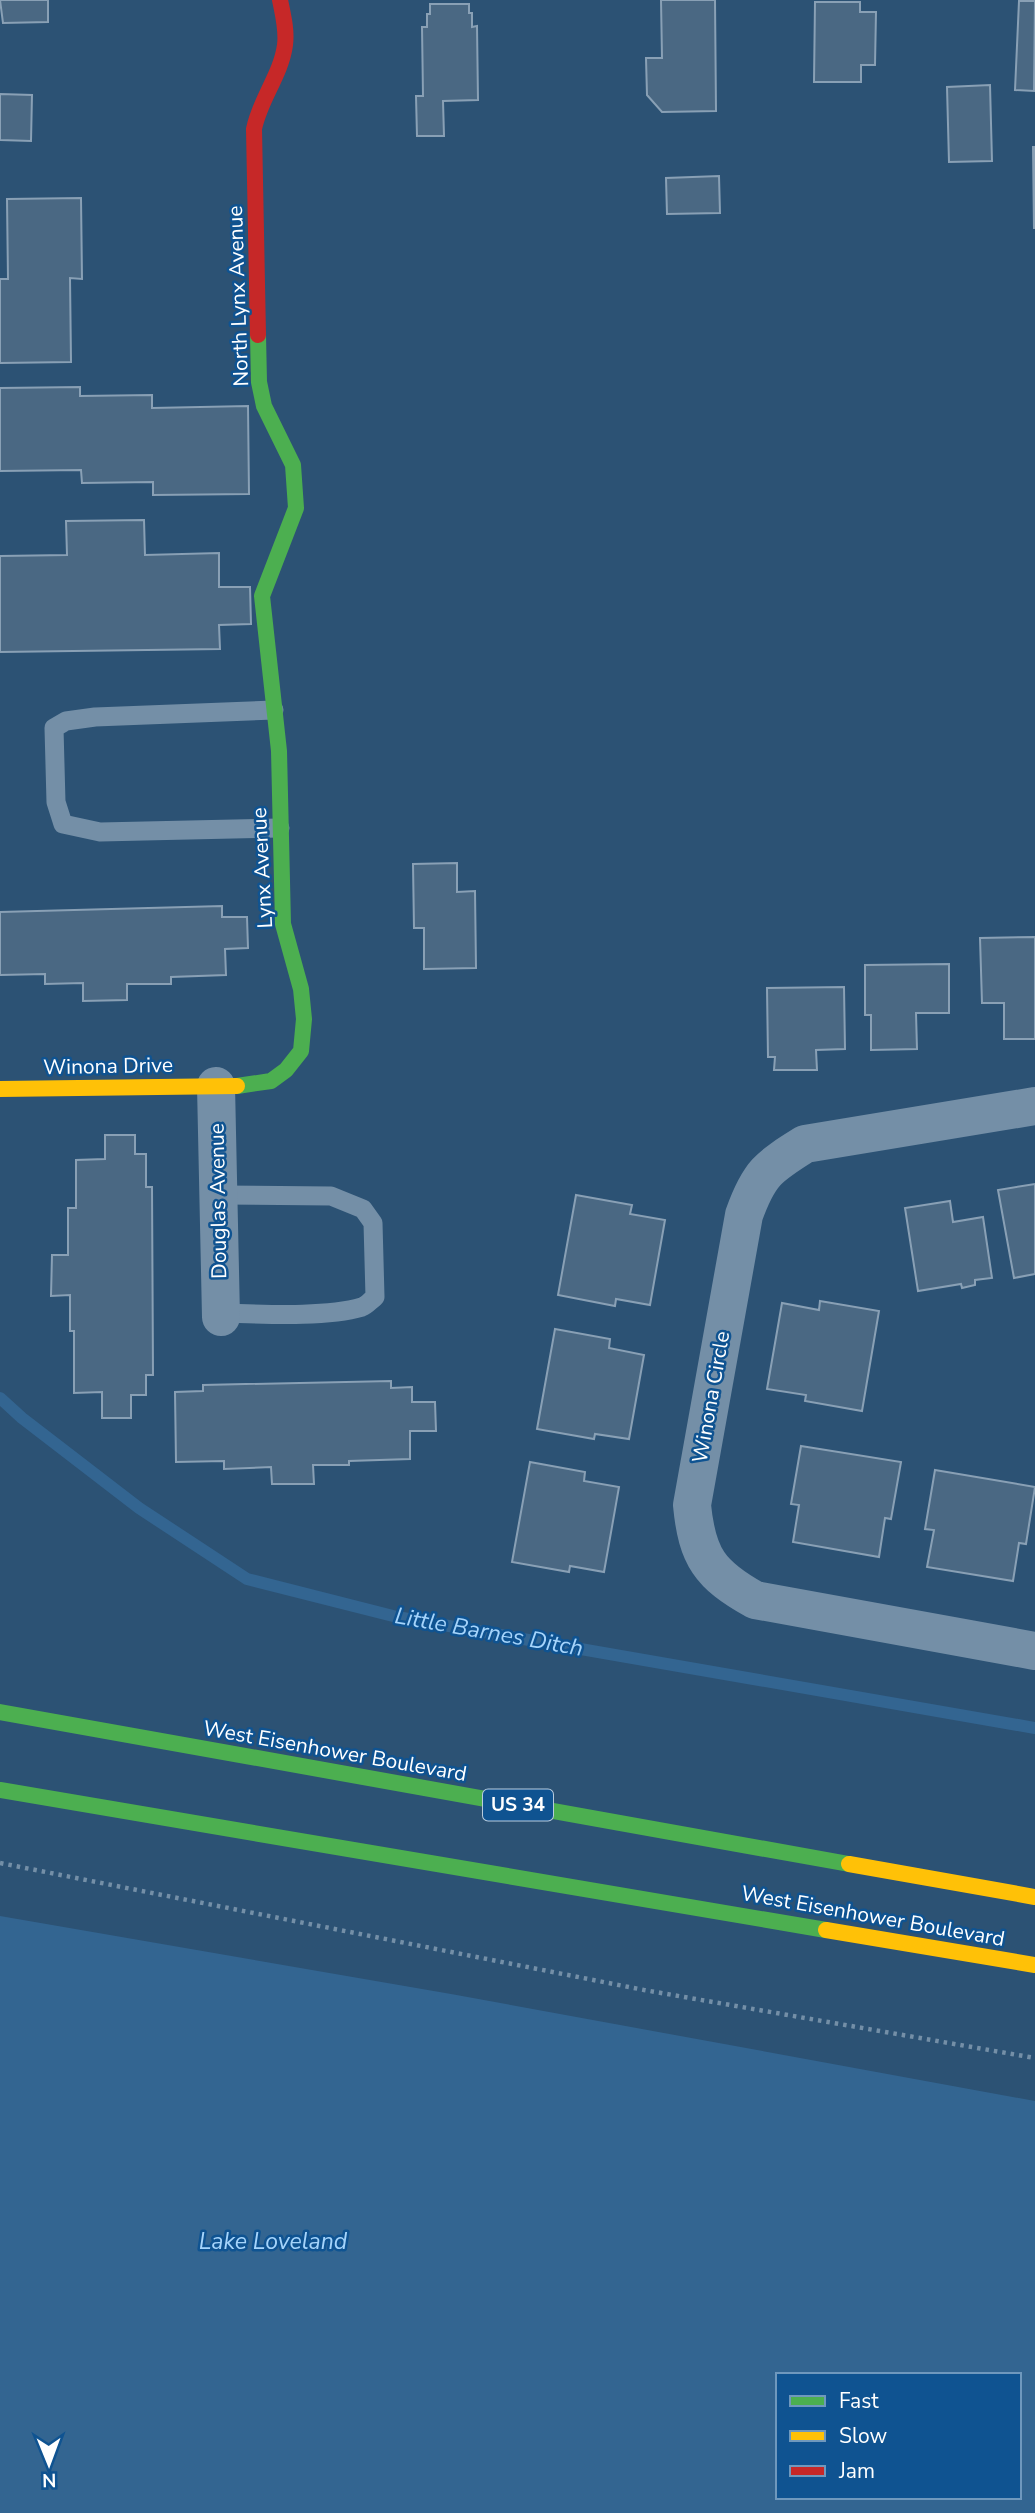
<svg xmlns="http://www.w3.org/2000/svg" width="1035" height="2513" font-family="'Nunito Sans',sans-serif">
  <rect width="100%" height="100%" fill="#2c5274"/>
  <path fill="#336591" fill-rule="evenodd" d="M0 1916 451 1994 1035 2101V2513H0ZM778 2375H1019V2497H778Z"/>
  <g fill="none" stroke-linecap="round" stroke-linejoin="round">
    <path stroke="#336591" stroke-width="12" d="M0 1398 22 1418 139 1508 247 1579 397 1617 1035 1728"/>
  </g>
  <path fill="#4a6883" stroke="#89a0b5" stroke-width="2" d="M0 0H48V22L3 23Z
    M661 0H715L716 111 662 112 647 95 646 58H662Z
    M1019 1H1035L1034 91 1015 90Z
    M815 2H860V12H876L875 65H861V82H814Z
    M430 4H469V13H472V27L477 26 478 100 443 101 444 136H417L416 96H423L422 27H427V14H430Z
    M990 85 992 161 949 162 947 87Z
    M0 94 32 95 31 141 0 140Z
    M1033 147H1035V228H1034Z
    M719 176 720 213 667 214 666 178Z
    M81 198 82 279 70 278 71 362 0 363V279H8L7 199Z
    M80 387V396L152 395V408L248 406 249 494 153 495V482L82 483 81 470 0 471V388Z
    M144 520 145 555 219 553V587H250L251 624 219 625 220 649 0 652V556L67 555 66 521Z
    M457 863V892L475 891 476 968 424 969V928H414L413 864Z
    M222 906V917H247L248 948 225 949 226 975 171 977V984H127V1000L83 1001V983L45 984V974L0 975V912Z
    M1035 937V1039H1004V1003H982L980 938Z
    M949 964V1013H916L917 1049 871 1050V1015H865V965Z
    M844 987 845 1049 816 1050 817 1070H774L775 1057H768L767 988Z
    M105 1135H135V1154H146V1187H152L153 1375H146V1395H131V1418H102V1392L74 1393V1331H70V1295L51 1296 52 1255H68V1208H76V1160L105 1159Z
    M1035 1184V1274L1014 1278 998 1190Z
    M576 1195 632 1205 630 1214 665 1220 650 1305 616 1299 615 1306 558 1295Z
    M950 1201 953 1222 983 1217 992 1278 975 1280V1285L962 1288 961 1284 918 1291 905 1208Z
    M820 1301 879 1311 862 1411 805 1401 806 1395 767 1389 782 1303 819 1310Z
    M555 1329 610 1339 609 1348 644 1355 629 1439 595 1434 594 1439 537 1429Z
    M391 1381V1388L412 1387V1402H435L436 1431H410V1459L349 1461V1465H313L314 1484H272L271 1467 224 1469V1461L176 1462 175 1392 203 1391V1385Z
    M801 1446 901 1462 891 1519 885 1518 879 1557 793 1542 799 1505 791 1504Z
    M530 1462 585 1472 584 1481 619 1487 604 1572 570 1566 569 1572 512 1562Z
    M935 1470 1035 1487 1026 1544 1019 1543 1013 1581 927 1567 934 1530 925 1529Z"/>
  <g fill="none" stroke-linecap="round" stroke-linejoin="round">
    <path stroke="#748fa7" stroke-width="4.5" stroke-dasharray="3.5 5" stroke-linecap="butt" d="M0 1863 644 1990 1035 2058"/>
    <path stroke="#748fa7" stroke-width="19" d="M274 710 95 717 66 721 54 728 56 802 63 824 100 832 280 828
      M218 1195 331 1196 363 1209 373 1223 375 1297C370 1301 367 1305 362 1307 324 1318 261 1314 221 1313"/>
    <path stroke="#748fa7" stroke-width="38" d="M216 1086 221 1317
      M1035 1106 805 1144C768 1167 759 1173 744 1215L692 1505C697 1557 710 1575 755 1600L1035 1651"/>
    <path stroke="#4caf50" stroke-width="16" d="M237 1086 271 1081 286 1070 301 1051 304 1019 301 989 283 924 279 751 262 596 296 508 293 465 264 406 259 382 258 335
      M0 1712 849 1864
      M0 1790 826 1930"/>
    <path stroke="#ffc107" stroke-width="16" d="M0 1089 237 1086
      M849 1864 1035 1897
      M826 1930 1035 1965"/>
    <path stroke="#c62828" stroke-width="16" d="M258 335 254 129C260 99 281 75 285 45 287 30 283 15 280 0"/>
  </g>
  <g text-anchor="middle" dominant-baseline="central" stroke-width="5" stroke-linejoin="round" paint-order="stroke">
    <rect fill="#0f5391" stroke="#b7cbde" stroke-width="2" x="483" y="1789.5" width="70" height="31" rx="5"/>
    <g font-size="19" font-weight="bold" fill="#fff">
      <text x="518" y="1805">US 34</text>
    </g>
    <g font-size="21" fill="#fff" stroke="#0f5391">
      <text transform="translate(238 296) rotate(-92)">North Lynx Avenue</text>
      <text transform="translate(262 868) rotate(-93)">Lynx Avenue</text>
      <text transform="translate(108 1066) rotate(-1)">Winona Drive</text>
      <text transform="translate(218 1201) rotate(-91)">Douglas Avenue</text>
      <text transform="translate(711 1397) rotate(-80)">Winona Circle</text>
      <text transform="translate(335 1751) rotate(10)">West Eisenhower Boulevard</text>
      <text transform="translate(873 1916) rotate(10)">West Eisenhower Boulevard</text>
    </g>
    <g font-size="23" font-style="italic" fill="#a5d4fb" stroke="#0f5391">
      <text transform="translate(489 1632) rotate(10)">Little Barnes Ditch</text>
      <text x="273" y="2241">Lake Loveland</text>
    </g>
  </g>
  <rect x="776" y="2373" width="245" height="126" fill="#0f5391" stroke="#6f98bd" stroke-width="2"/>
  <rect x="790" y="2396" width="35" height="10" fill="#4caf50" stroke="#6f98bd" stroke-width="2"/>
  <text x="839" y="2408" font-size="21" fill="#ffffff">Fast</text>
  <rect x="790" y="2431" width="35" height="10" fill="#ffc107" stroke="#6f98bd" stroke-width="2"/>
  <text x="839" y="2443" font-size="21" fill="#ffffff">Slow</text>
  <rect x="790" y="2466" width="35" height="10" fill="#c62828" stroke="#6f98bd" stroke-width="2"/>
  <text x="839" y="2478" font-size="21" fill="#ffffff">Jam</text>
  <g transform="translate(49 2464) rotate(179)" stroke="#0f5391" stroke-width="5" paint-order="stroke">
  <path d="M0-5L12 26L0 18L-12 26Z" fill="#ffffff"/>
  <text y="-10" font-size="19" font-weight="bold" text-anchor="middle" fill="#ffffff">N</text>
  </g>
</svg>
